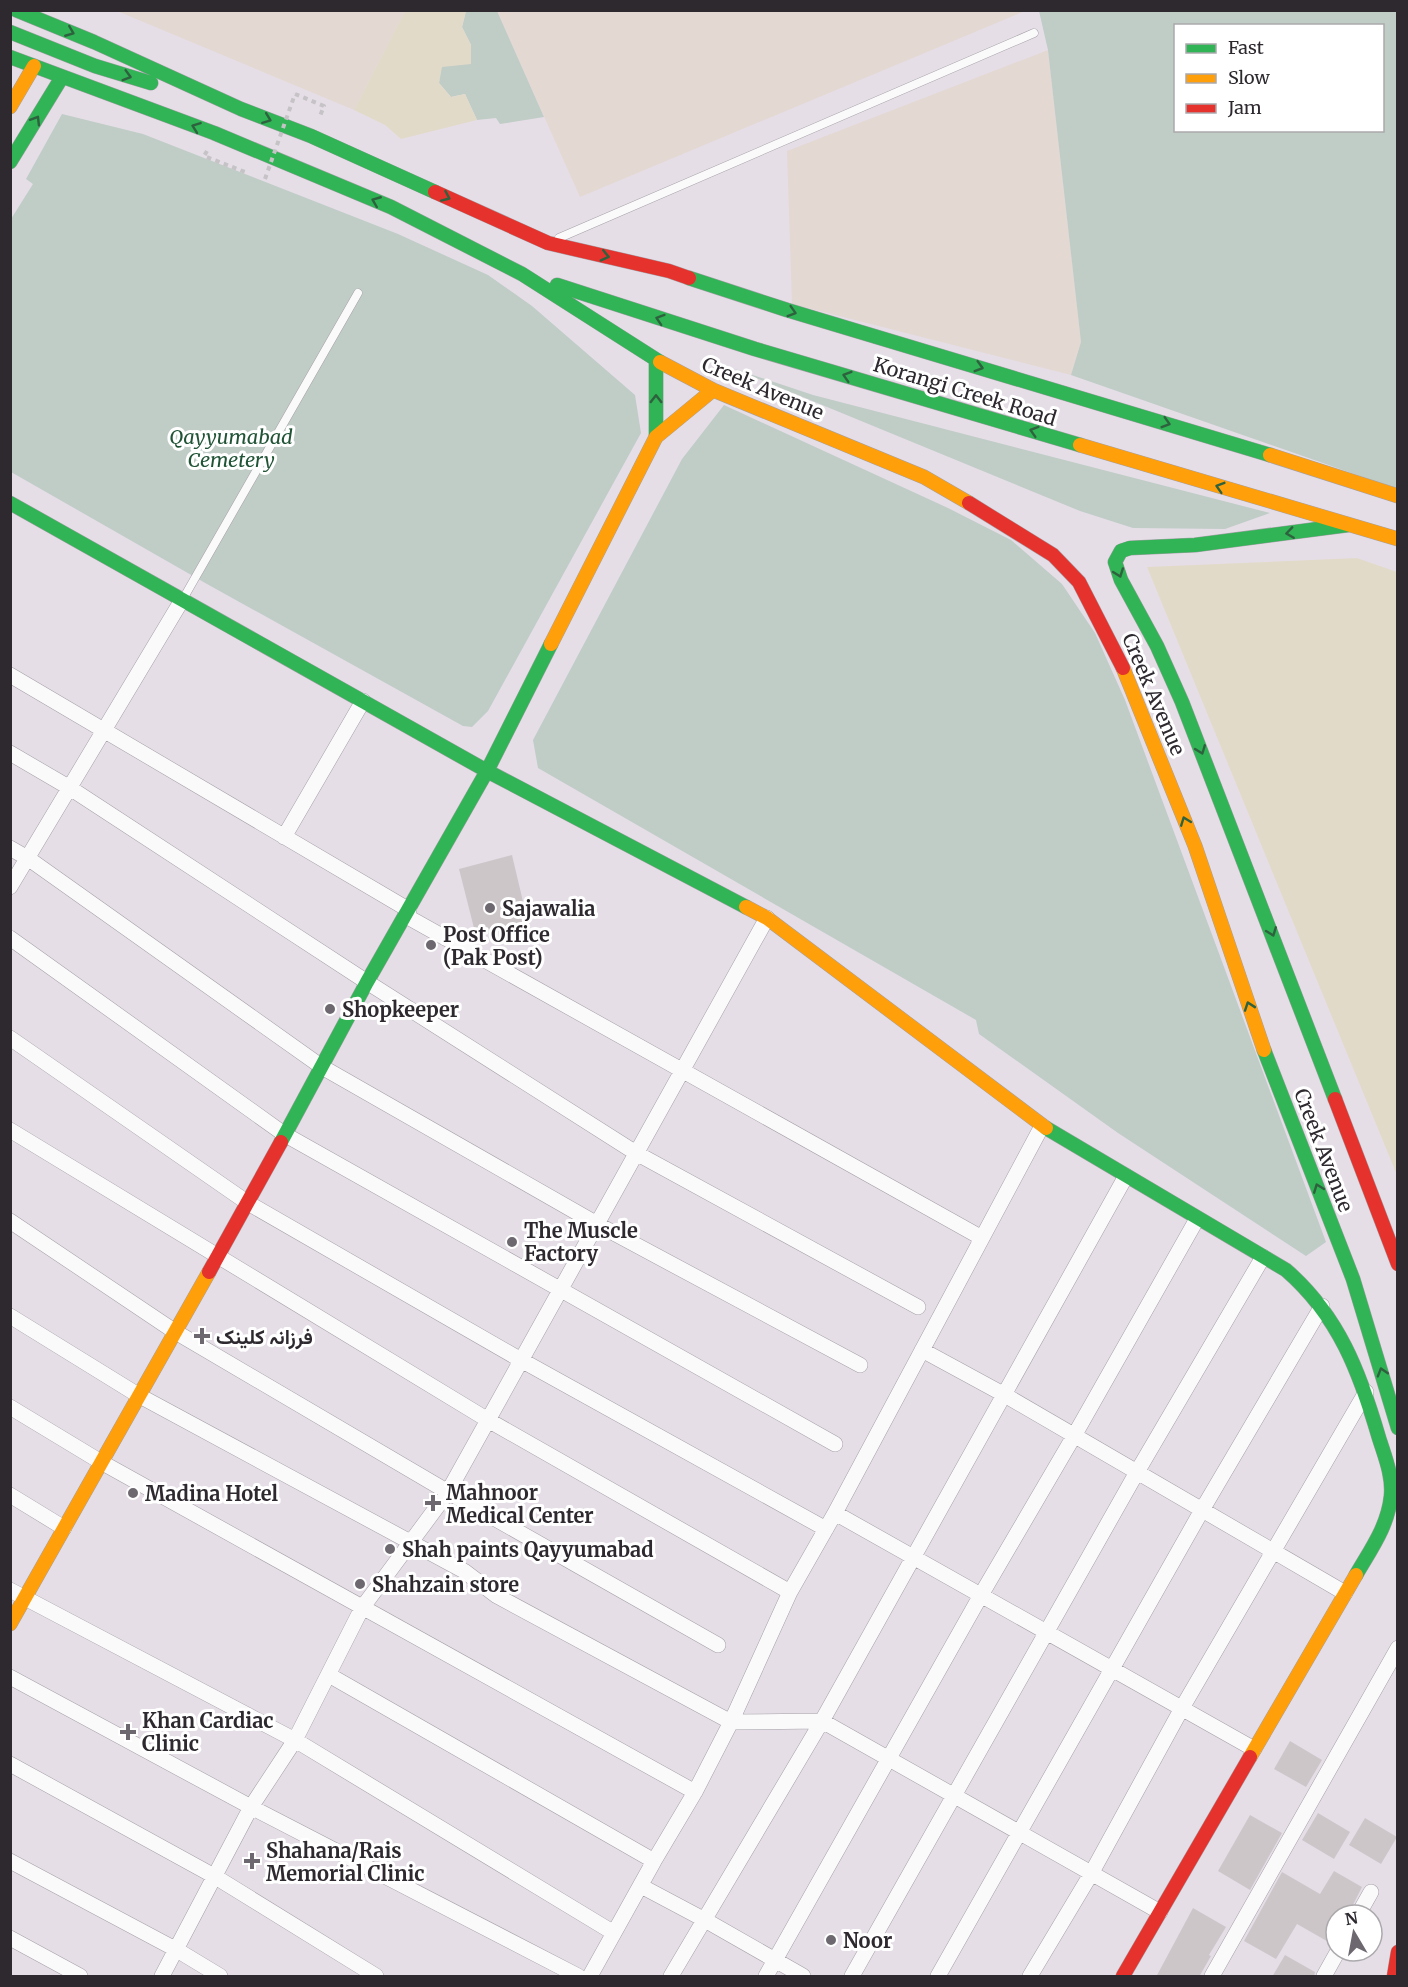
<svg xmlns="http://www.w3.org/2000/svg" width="1408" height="1987" font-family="Merriweather,Vazirmatn,serif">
  <rect width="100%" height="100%" fill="#e5dee7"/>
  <path fill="#e3d8d2" d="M117 11H405L354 110Z
    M497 11H1025L580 197Z
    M1048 50 1081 342 1071 375 792 304 787 151Z"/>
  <path fill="#c0ccc6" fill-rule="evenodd" d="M466 11H497L544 117 500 124 496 118 477 120 465 94 451 97 439 83 441 67 471 45 462 27Z
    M1039 11H1397V489L1071 375 1081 342 1048 50ZM1176 26H1382V130H1176Z
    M62 114 143 134 398 234 488 275 532 306 635 395 641 433 488 711 472 727 463 726 207 584 11 472V219L33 184 26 179Z
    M732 368 813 395 1270 513 1225 529 1133 528 1080 511Z
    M724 405 948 508 1011 540 1062 584 1095 633 1125 700 1326 1242 1306 1256 1118 1133 979 1034 976 1020 538 768 533 740 682 459Z"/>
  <path fill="#e2dac9" d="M405 11H466L462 27 471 45V64L442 67 439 83 451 97 465 94 477 120 401 139 385 125 354 110Z
    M1357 558 1397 572V1175L1147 567Z"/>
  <path fill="#cdc6c9" d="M512 855 529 927 476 936 459 869Z
    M1290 1741 1322 1760 1306 1787 1274 1769Z
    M1318 1813 1350 1832 1334 1859 1302 1840Z
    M1250 1815 1282 1833 1250 1890 1218 1871Z
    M1365 1818 1397 1837 1381 1864 1349 1845Z
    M1334 1871 1362 1887 1348 1915H1336V1942L1332 1944 1297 1924 1276 1959 1244 1941 1282 1872 1320 1894Z
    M1193 1908 1226 1927 1209 1955 1211 1956 1199 1977H1156Z
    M1285 1955 1315 1972 1314 1977H1272Z"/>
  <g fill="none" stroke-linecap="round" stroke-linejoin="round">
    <defs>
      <path id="lane" d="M559 238 1034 33
        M183 599 358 293"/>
      <path id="street" d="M10 675 409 910
        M10 753 70 788 367 982 636 1153 918 1307
        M284 837 363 701
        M10 848 29 859 322 1067 597 1224 860 1365
        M10 887 182 600
        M406 916 982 1238
        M10 938 284 1134 835 1444
        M10 1038 248 1203 521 1360 826 1529
        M10 1130 488 1420 790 1592
        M10 1221 174 1331 448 1492 718 1645
        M10 1316 138 1395 464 1571 497 1596 731 1722 822 1721 1160 1912
        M922 1350 1003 1394 1345 1593
        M10 1407 101 1462 695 1792
        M10 1495 64 1528
        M835 1513 1254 1749
        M10 1590 295 1740 614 1933
        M329 1675 654 1861
        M10 1677 251 1807 578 1976
        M10 1764 214 1876 376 1976
        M10 1861 177 1950 220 1976
        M641 1886 705 1920 803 1976
        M1358 1915 1371 1892
        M10 1938 80 1976
        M162 1976 251 1807 295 1740 362 1608 448 1492 767 918
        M590 1976 654 1861 695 1792 731 1722 790 1592 835 1513 1042 1126
        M671 1976 822 1721 1126 1176
        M766 1976 981 1595 1074 1436 1197 1219
        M852 1976 1137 1472 1263 1257
        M938 1976 1202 1510 1322 1306
        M1030 1976 1091 1874 1182 1708 1366 1392
        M1212 1976 1398 1648
        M1324 1976 1338 1951"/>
      <path id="fast" d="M16 10 94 42 241 109 311 136 435 192
        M10 32 95 66 151 83
        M10 57 214 133 391 207 522 274 660 362
        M10 162 62 77
        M689 278 787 310 1270 455
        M557 285 755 349 1080 445
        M656 360V437
        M10 503 487 771 746 907
        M1264 1050 1353 1279 1398 1428
        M1335 1099 1182 702 1157 646 1121 580 1115 562 1121 551 1130 548 1195 545 1348 525
        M1046 1128 1286 1270C1339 1316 1360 1373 1379 1438 1385 1457 1393 1476 1391 1496 1388 1526 1371 1549 1356 1575
        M281 1142 367 982 487 771 551 644"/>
      <path id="slow" d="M10 107 34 66
        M660 362 713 390 924 477 969 503
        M1080 445 1398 539
        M1270 455 1398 496
        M551 644 656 437 713 390
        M1123 668 1195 846 1264 1050
        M746 907 767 918 1046 1128
        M10 1624 209 1272
        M1250 1757 1356 1575"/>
      <path id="jam" d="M435 192 548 243 669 271 689 278
        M969 503 1053 555 1079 582 1123 668
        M1335 1099 1398 1264
        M209 1272 281 1142
        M1123 1976 1250 1757
        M1394 1976 1398 1952"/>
    </defs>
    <use href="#lane" stroke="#a5a0a6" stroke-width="9"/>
    <use href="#street" stroke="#a5a0a6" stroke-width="16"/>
    <use href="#fast" stroke="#a5a0a6" stroke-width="15"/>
    <use href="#slow" stroke="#a5a0a6" stroke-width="15"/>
    <use href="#jam" stroke="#a5a0a6" stroke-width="15"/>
    <path stroke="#c5c3c5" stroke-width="4" stroke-dasharray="4.5 4.5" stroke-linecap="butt" d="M295 94 324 106 320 116
      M207 151 204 156 245 172"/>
    <use href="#lane" stroke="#fbfafb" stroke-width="8"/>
    <use href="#street" stroke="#fbfafb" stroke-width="15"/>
    <use href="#fast" stroke="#30b455" stroke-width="14"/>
    <use href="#slow" stroke="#ff9f0a" stroke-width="14"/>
    <use href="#jam" stroke="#e5322d" stroke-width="14"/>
    <path stroke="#c5c3c5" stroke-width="4" stroke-dasharray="4.5 4.5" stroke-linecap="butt" d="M265 179 295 94"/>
  </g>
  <defs><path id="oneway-chevron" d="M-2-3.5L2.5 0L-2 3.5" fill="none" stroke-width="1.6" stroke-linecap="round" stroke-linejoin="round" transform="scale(1.5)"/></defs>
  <g stroke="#2e613e">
    <use href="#oneway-chevron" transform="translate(70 32) rotate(22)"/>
    <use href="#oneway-chevron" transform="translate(127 76) rotate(16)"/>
    <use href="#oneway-chevron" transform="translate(267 119) rotate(21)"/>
    <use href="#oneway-chevron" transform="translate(36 120) rotate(-59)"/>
    <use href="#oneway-chevron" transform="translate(196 127) rotate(-160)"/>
    <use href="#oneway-chevron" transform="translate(446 197) rotate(24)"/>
    <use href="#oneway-chevron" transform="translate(376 201) rotate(-158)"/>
    <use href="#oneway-chevron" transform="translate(605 256) rotate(13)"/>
    <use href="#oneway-chevron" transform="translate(792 312) rotate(17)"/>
    <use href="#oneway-chevron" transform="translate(660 319) rotate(-162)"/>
    <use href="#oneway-chevron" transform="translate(979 367) rotate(16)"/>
    <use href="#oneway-chevron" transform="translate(847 376) rotate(-163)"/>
    <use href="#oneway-chevron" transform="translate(656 399) rotate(-90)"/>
    <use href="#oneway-chevron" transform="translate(1166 423) rotate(17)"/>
    <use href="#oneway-chevron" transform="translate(1034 431) rotate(-163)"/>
    <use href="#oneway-chevron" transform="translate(1220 487) rotate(-163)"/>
    <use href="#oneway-chevron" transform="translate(1290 533) rotate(172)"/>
    <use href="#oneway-chevron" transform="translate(1119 573) rotate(70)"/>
    <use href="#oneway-chevron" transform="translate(1201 750) rotate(69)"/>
    <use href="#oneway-chevron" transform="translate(1185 821) rotate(-111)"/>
    <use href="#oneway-chevron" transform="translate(1272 932) rotate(69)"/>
    <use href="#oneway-chevron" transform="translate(1249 1006) rotate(-109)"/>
    <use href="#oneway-chevron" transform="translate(1318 1188) rotate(-111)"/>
    <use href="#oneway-chevron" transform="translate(1382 1372) rotate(-107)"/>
  </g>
  <g fill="#6d686f" stroke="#fff" stroke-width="2">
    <circle cx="490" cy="908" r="6"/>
    <circle cx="431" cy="945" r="6"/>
    <circle cx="330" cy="1009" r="6"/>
    <circle cx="512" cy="1242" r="6"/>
    <path d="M199 1327h6v6h6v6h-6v6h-6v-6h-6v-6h6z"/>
    <circle cx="133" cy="1493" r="6"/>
    <path d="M430 1494h6v6h6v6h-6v6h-6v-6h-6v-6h6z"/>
    <circle cx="390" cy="1549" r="6"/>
    <circle cx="360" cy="1584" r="6"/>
    <path d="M125 1723h6v6h6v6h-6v6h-6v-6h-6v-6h6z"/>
    <path d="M249 1852h6v6h6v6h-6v6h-6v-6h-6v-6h6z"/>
    <circle cx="831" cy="1940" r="6"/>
  </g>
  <g text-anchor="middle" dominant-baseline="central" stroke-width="6" stroke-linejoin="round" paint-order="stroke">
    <g font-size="20" fill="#2d292f" stroke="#fff">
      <text transform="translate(763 388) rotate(23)">Creek Avenue</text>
      <text transform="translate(965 391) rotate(17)">Korangi Creek Road</text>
      <text transform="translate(1154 694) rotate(67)">Creek Avenue</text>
      <text transform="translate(1324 1150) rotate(69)">Creek Avenue</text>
    </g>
    <g font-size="20" font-style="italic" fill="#215436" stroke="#fff">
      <text x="231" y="436">Qayyumabad<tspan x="231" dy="23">Cemetery</tspan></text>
    </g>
    <g font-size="20" font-weight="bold" fill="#2d292f" stroke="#fff" text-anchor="start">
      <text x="502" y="908">Sajawalia</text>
      <text x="443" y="934">Post Office<tspan x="443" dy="23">(Pak Post)</tspan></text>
      <text x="342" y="1009">Shopkeeper</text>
      <text x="524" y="1230">The Muscle<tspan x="524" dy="23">Factory</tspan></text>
      <text x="216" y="1336">فرزانہ کلینک</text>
      <text x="446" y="1492">Mahnoor<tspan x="446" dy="23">Medical Center</tspan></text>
      <text x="145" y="1493">Madina Hotel</text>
      <text x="402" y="1549">Shah paints Qayyumabad</text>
      <text x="372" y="1584">Shahzain store</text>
      <text x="142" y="1720">Khan Cardiac<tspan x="142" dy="23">Clinic</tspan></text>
      <text x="266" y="1850">Shahana/Rais<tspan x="266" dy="23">Memorial Clinic</tspan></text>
      <text x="843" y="1940">Noor</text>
    </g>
  </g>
  <rect width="1408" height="1987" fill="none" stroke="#2d292f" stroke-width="24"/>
  <rect x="1174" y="24" width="210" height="108" fill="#ffffff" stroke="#aba9ac" stroke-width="1.5"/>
  <rect x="1186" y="44" width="30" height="9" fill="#30b455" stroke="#aba9ac" stroke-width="1.5"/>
  <text x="1228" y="54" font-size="18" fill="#2d292f">Fast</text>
  <rect x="1186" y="74" width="30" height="9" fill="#ff9f0a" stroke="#aba9ac" stroke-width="1.5"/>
  <text x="1228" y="84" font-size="18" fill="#2d292f">Slow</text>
  <rect x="1186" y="104" width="30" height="9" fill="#e5322d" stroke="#aba9ac" stroke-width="1.5"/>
  <text x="1228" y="114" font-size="18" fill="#2d292f">Jam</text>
  <g transform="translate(1354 1933) rotate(350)"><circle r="28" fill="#ffffff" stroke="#aba9ac" stroke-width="1.5"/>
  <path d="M0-4.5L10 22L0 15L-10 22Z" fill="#6d686f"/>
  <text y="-9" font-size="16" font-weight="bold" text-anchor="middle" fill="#2d292f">N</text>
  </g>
</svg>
